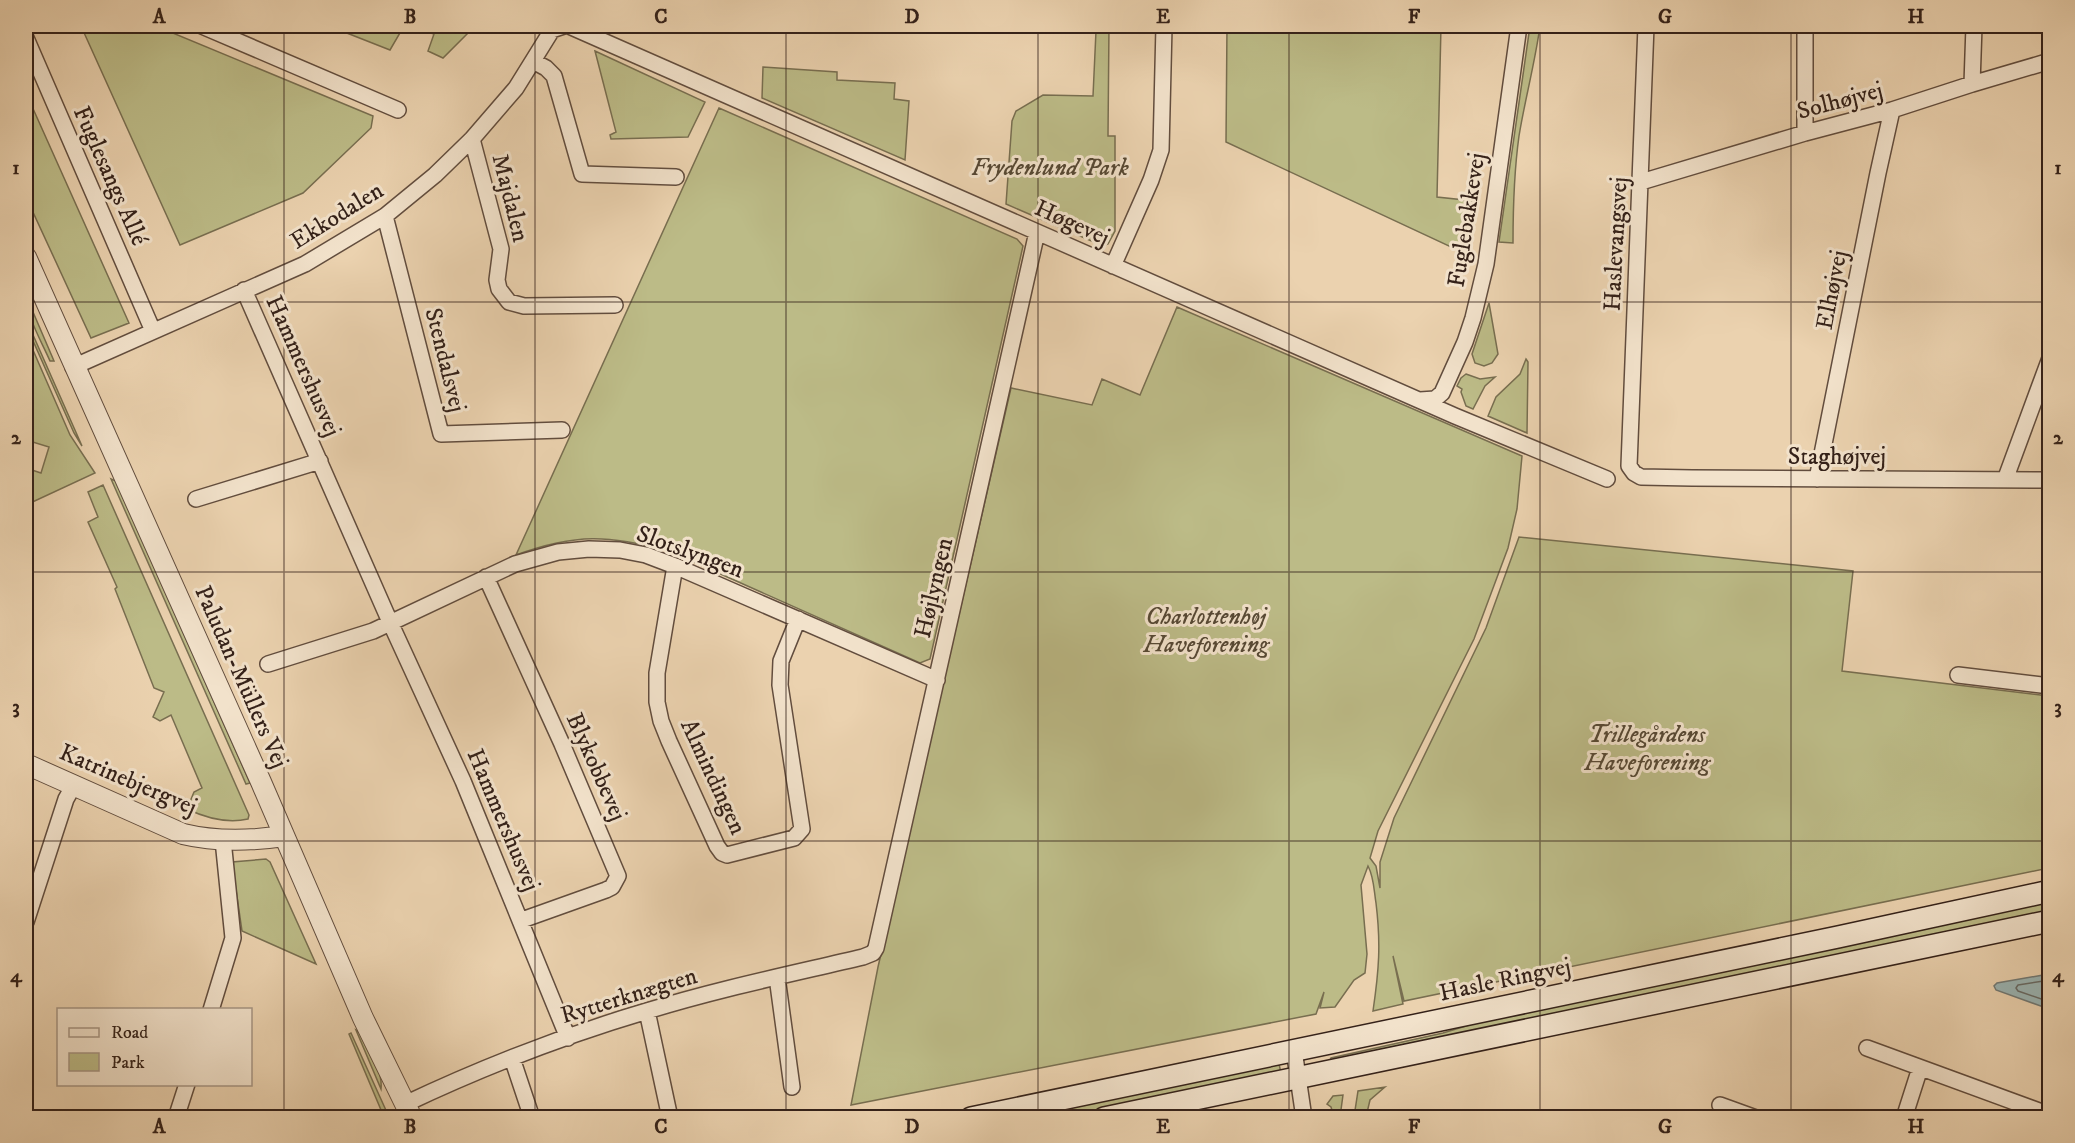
<svg xmlns="http://www.w3.org/2000/svg" width="2075" height="1143" font-family="'IM FELL DW Pica',serif">
  <rect width="100%" height="100%" fill="#ebd2af"/>
  <filter id="stains"><feTurbulence type="fractalNoise" baseFrequency=".00333" numOctaves="4"/><feColorMatrix values="0 0 0 0 .2 0 0 0 0 .09 0 0 0 0 .02 0 0 0 .5 -.17"/></filter>
  <radialGradient id="worn" r=".72"><stop offset=".6" stop-color="#630" stop-opacity="0"/><stop offset="1" stop-color="#630" stop-opacity=".3"/></radialGradient>
  <path fill="#bcbb87" stroke="#786e50" stroke-width="1.5" d="M81 26H156L373 116 371 128 303 193 180 245Z
    M329 26H404L390 50Z
    M408 26H475L443 58 428 51 434 34Z
    M1079 26H1109L1108 136H1115V231L1108 244 1103 246 1006 204 1012 121 1016 111 1043 95 1093 96 1096 31 1079 29Z
    M1227 26H1441L1437 197 1474 201 1466 254 1226 142Z
    M1530 26H1540C1535 63 1525 99 1519 136 1514 172 1513 207 1513 243L1499 242Z
    M595 51 705 102 688 137 611 139 610 135 616 132Z
    M763 67 837 72V80L895 83 894 99 909 101 905 160 762 98Z
    M26 93 129 323 91 338 26 197Z
    M719 108 1017 239 1023 246 930 659 920 663 669 551C609 535 576 533 516 555Z
    M26 289 33 312 54 361H50C40 338 25 315 26 289Z
    M1489 303 1498 354 1492 363 1484 366 1475 363 1472 354Z
    M1177 307 1522 456 1517 509 1508 548 1474 639 1378 831 1370 858 1376 866 1380 888V862L1394 818 1486 628 1519 537 1853 571 1842 671 2049 696V868L1404 1001 1393 956 1403 1004 1373 1011C1379 970 1381 944 1376 903 1374 891 1374 877 1368 866L1361 885 1367 954 1365 973 1354 980 1335 1007 1320 1008 1324 992 1316 1014 851 1105 878 967 1011 388 1092 405 1102 379 1140 395Z
    M26 319 82 446 74 433 26 325Z
    M26 334 70 435 95 473 26 505V468L41 473 49 447 26 440Z
    M1526 359 1528 362 1527 433 1488 416 1496 397 1520 374Z
    M1466 374 1480 379 1495 377 1485 386 1473 409 1466 406 1461 392 1462 389 1457 386 1461 378Z
    M111 479 116 481 250 783 246 784Z
    M103 485 249 815 248 819C226 824 206 818 187 809L194 792 202 788 171 715 160 721 153 717 164 692 154 688 115 589 117 587 88 522 98 517 88 492Z
    M266 859 270 862 316 964 242 931 232 862Z
    M2049 899V910L2019 920 1332 1062 1330 1060 1331 1058 1443 1033 1502 1015Z
    M356 1030 361 1033C369 1050 383 1070 381 1089Z
    M351 1033 389 1117H384L349 1034Z
    M1279 1064 1281 1073 1064 1117 1011 1118Z
    M1385 1087 1370 1100 1366 1117H1354L1358 1091Z
    M1343 1095 1340 1117H1334L1331 1107 1327 1104 1333 1096Z"/>
  <path fill="#9bb5b4" stroke="#727a76" stroke-width="1.5" d="M2049 974V1009L1996 990 1994 986 1997 983Z"/>
  <g fill="none" stroke-linecap="round" stroke-linejoin="round">
    <path stroke="#686b66" stroke-width="1.5" d="M2050 980 2018 985 2016 988 2018 991 2050 1002"/>
    <defs>
      <path id="minor" d="M202 26 398 110
        M569 26 1455 416 1607 479
        M1646 26 1629 466 1634 473 1641 477 1692 478 2050 480
        M1805 26V133
        M26 38 153 331
        M533 61 546 68 554 76 582 174 676 177
        M1972 84 1974 26
        M472 139 501 249 497 280 499 289 509 302 524 306 615 305
        M1641 182 1805 133 1892 110 1972 84 2050 61
        M385 216 441 434 562 430
        M1113 266 1151 180 1161 150 1164 26
        M244 290 390 622 463 781 568 1038
        M73 367 305 264 385 216 435 175 472 139 516 88 552 30 564 26
        M1420 400 1435 399 1442 393 1465 342 1473 318 1486 264 1519 26
        M1817 479 1878 173 1892 110
        M2005 480 2050 358
        M196 499 320 461
        M675 566 657 673V702L661 721 669 741 717 846 722 853 727 855 794 838 802 829 780 685 781 661 798 619
        M486 577 562 744 618 876 612 887 606 890 522 920
        M268 664 373 631 515 564 558 552 589 549 620 550 646 555 675 566 937 680
        M1958 675 2050 686
        M26 922 66 799 74 785
        M777 977 792 1087
        M211 1010 233 938 223 840
        M647 1011 670 1118
        M1867 1048 2050 1115
        M1294 1050 1304 1118
        M512 1058 532 1118
        M405 1104C481 1068 566 1035 647 1011 718 989 791 974 863 957L873 953 876 948 1037 232
        M1720 1105 1756 1118
        M176 1118 187 1084
        M1904 1118 1920 1068"/>
      <path id="tertiary" d="M26 257 261 782 363 1018 412 1118
        M26 764 183 834C216 842 250 841 284 836"/>
      <path id="secondary" d="M971 1118 1838 937 2050 891
        M1104 1118 2050 921"/>
    </defs>
    <use href="#minor" stroke="#624d3e" stroke-width="18"/>
    <use href="#tertiary" stroke="#624d3e" stroke-width="22"/>
    <use href="#secondary" stroke="#342119" stroke-width="24"/>
    <use href="#minor" stroke="#f2e2cb" stroke-width="15"/>
    <use href="#tertiary" stroke="#f2e2cb" stroke-width="20"/>
    <use href="#secondary" stroke="#f2e2cb" stroke-width="21"/>
  </g>
  <path fill="none" stroke="#342119" stroke-width="1.5" stroke-opacity="0.55" d="M284 26V1118M535 26V1118M786 26V1118M1038 26V1118M1289 26V1118M1540 26V1118M1791 26V1118M26 302H2050M26 572H2050M26 841H2050"/>
  <g text-anchor="middle" dominant-baseline="central" stroke-width="6" stroke-linejoin="round" paint-order="stroke">
    <g font-size="24" fill="#342119" stroke="#f2e2cb">
      <text transform="translate(1840 101) rotate(-15)">Solhøjvej</text>
      <text transform="translate(110 176) rotate(66)">Fuglesangs Allé</text>
      <text transform="translate(510 198) rotate(76)">Majdalen</text>
      <text transform="translate(337 216) rotate(-32)">Ekkodalen</text>
      <text transform="translate(1467 220) rotate(-81)">Fuglebakkevej</text>
      <text transform="translate(1072 223) rotate(24)">Høgevej</text>
      <text transform="translate(1616 244) rotate(-87)">Haslevangsvej</text>
      <text transform="translate(1832 290) rotate(-79)">Elhøjvej</text>
      <text transform="translate(445 360) rotate(76)">Stendalsvej</text>
      <text transform="translate(303 366) rotate(66)">Hammershusvej</text>
      <text x="1837" y="457">Staghøjvej</text>
      <text transform="translate(690 552) rotate(20)">Slotslyngen</text>
      <text transform="translate(934 588) rotate(-77)">Højlyngen</text>
      <text transform="translate(241 677) rotate(66)">Paludan-Müllers Vej</text>
      <text transform="translate(596 767) rotate(66)">Blykobbevej</text>
      <text transform="translate(713 777) rotate(65)">Almindingen</text>
      <text transform="translate(128 780) rotate(23)">Katrinebjergvej</text>
      <text transform="translate(503 820) rotate(67)">Hammershusvej</text>
      <text transform="translate(1505 980) rotate(-12)">Hasle Ringvej</text>
      <text transform="translate(629 996) rotate(-17)">Rytterknægten</text>
    </g>
    <g font-size="24" font-style="italic" fill="#564834" stroke="#f2e2cb">
      <text x="1050" y="168">Frydenlund Park</text>
      <text x="1206" y="617">Charlottenhøj<tspan x="1206" dy="28">Haveforening</tspan></text>
      <text x="1647" y="735">Trillegårdens<tspan x="1647" dy="28">Haveforening</tspan></text>
    </g>
  </g>
  <rect width="2075" height="1143" fill="none" stroke="#ebd2af" stroke-width="66"/>
  <rect x="57" y="1008" width="195" height="78" fill="#f2e2cb" stroke="#a69584" stroke-width="1.5"/>
  <rect x="69" y="1028" width="30" height="9" fill="#f2e2cb" stroke="#a69584" stroke-width="1.5"/>
  <text x="111" y="1038" font-size="18" fill="#342119">Road</text>
  <rect x="69" y="1053" width="30" height="18" fill="#bcbb87" stroke="#a69584" stroke-width="1.5"/>
  <text x="111" y="1068" font-size="18" fill="#342119">Park</text>
  <rect x="33" y="33" width="2009" height="1077" fill="none" stroke="#342119" stroke-width="2"/>
  <g font-size="20" text-anchor="middle" font-weight="bold" fill="#342119">
    <text x="159" y="23">A</text>
    <text x="410" y="23">B</text>
    <text x="661" y="23">C</text>
    <text x="912" y="23">D</text>
    <text x="1163" y="23">E</text>
    <text x="1414" y="23">F</text>
    <text x="1665" y="23">G</text>
    <text x="1916" y="23">H</text>
    <text x="16" y="174">1</text>
    <text x="2058" y="174">1</text>
    <text x="16" y="444">2</text>
    <text x="2058" y="444">2</text>
    <text x="16" y="713">3</text>
    <text x="2058" y="713">3</text>
    <text x="16" y="982">4</text>
    <text x="2058" y="982">4</text>
    <text x="159" y="1133">A</text>
    <text x="410" y="1133">B</text>
    <text x="661" y="1133">C</text>
    <text x="912" y="1133">D</text>
    <text x="1163" y="1133">E</text>
    <text x="1414" y="1133">F</text>
    <text x="1665" y="1133">G</text>
    <text x="1916" y="1133">H</text>
  </g>
  <rect width="100%" height="100%" filter="url(#stains)"/>
  <rect width="100%" height="100%" fill="url(#worn)"/>
</svg>
